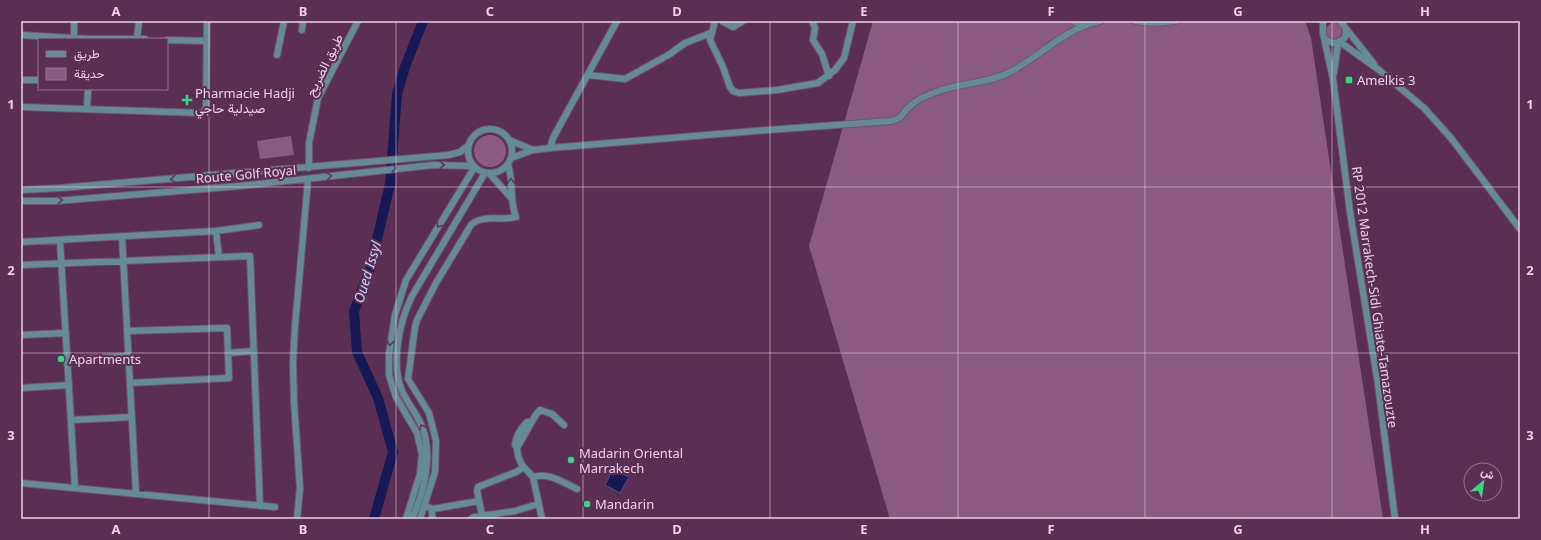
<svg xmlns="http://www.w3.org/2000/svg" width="1541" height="540" font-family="'Noto Sans',Vazirmatn,sans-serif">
  <rect width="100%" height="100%" fill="#5b2f54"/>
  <path fill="#8b5a82" d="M873 21H1305L1311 38 1383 519H890L809 246Z
    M1326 31a8 8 0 1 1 16 0a8 8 0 1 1-16 0Z
    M474 151a16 16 0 1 1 32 0a16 16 0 1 1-32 0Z
    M291 136 294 155 260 159 257 141Z"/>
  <path fill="#161955" stroke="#565081" d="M613 469 629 477 620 493 605 485Z"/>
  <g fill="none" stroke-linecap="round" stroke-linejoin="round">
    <path stroke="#161955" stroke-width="10" d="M374 519 393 452 378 398 357 352 354 311 370 269 390 184 397 94 405 67 423 21"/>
    <defs>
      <path id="minor" d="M74 21V38
        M715 21 710 40 723 67 730 87 733 91 739 93 777 90 818 83 835 70 844 58 853 21
        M722 21 733 27 743 21
        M812 21 815 28 813 40 822 54 829 76
        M1074 21 1084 26
        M1135 21 1154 23 1176 21
        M1323 21V33L1333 79 1350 212 1378 384 1395 519
        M1340 21 1374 64
        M302 30 303 21
        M21 35 89 39H145
        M1324 37C1330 45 1339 44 1345 37L1346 29
        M137 39 139 21
        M167 40 207 41
        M1340 42 1379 70 1424 108 1451 138 1520 229
        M277 55 284 21
        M1334 73 1338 42
        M588 75 625 79 670 54 685 43 711 33
        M21 80H39
        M21 107 202 113 206 108 207 21
        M87 108 88 89
        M468 151a22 22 0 1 1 44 0a22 22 0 1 1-44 0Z
        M509 140 533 150
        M550 148 553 138 617 21
        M511 158 533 150 550 148 768 130 891 121C902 118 901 116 907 109 914 101 927 95 936 92 959 83 990 83 1010 72 1041 56 1065 28 1100 21
        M309 168V143L318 98 358 21
        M490 174 512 199
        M21 190 60 188 449 155 460 152 468 146
        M21 201H56L240 186 433 165 473 166
        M216 231 219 257
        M122 237 136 494
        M60 241 75 488
        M21 242 216 231 259 225
        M21 265 250 256 260 506
        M127 331 227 328 229 378 130 383
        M21 335 66 333
        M228 353 254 351
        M68 360 129 356
        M21 388 69 385
        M71 420 132 417
        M515 445C516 436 521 428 527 422H531
        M533 477 522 465 518 456 517 448 535 416 540 410 552 414 564 425
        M21 483 275 507
        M425 506 433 509 479 501
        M431 509 433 519
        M482 515 477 491 478 487 516 472 524 467
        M297 519 300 488 294 402 293 362 295 326 308 180
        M406 519 420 474 422 454 417 433 396 397 389 375V354L395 315 406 280 474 168
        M412 519C423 494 431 463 425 436 422 420 410 407 403 393 390 366 399 322 412 296L485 173
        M420 519 435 472 436 441 429 413 408 379 415 327 417 320 436 283 471 225C482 214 501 221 516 217 509 200 514 181 508 165
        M471 519 474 517 515 511 538 504
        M542 519 533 477C549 472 562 482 577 489"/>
    </defs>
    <use href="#minor" stroke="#784f71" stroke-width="8"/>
    <use href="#minor" stroke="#638d96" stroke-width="6"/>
  </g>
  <defs><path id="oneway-chevron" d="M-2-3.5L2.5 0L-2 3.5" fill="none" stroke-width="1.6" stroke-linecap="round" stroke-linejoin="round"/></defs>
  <g stroke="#5c385b">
    <use href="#oneway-chevron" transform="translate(442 165)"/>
    <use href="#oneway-chevron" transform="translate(394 168) rotate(-5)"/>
    <use href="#oneway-chevron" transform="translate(329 176) rotate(-9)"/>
    <use href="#oneway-chevron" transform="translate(173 179) rotate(175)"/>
    <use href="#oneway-chevron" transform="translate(511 181) rotate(-90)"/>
    <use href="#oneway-chevron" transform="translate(60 200) rotate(-4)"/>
    <use href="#oneway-chevron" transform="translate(439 225) rotate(122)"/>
    <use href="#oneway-chevron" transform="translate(390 343) rotate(99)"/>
    <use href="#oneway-chevron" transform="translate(422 427) rotate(-114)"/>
  </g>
  <path fill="none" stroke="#edd1e7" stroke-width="1" stroke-opacity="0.55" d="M209 21V519M396 21V519M583 21V519M770 21V519M958 21V519M1145 21V519M1332 21V519M21 187H1520M21 353H1520"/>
  <g fill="#38d880" stroke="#5b2f54" stroke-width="1.5">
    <rect x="1345" y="76" width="8" height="8" rx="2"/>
    <path d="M185 94h4v4h4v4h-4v4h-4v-4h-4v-4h4z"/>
    <circle cx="61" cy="359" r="4"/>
    <circle cx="571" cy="460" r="4"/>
    <circle cx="587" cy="504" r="4"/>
  </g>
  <g text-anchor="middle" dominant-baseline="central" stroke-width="4" stroke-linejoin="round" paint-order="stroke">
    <g font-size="13" fill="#edd1e7" stroke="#5b2f54">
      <text transform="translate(324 65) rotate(-64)">طريق الضريح</text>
      <text transform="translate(246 174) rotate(-5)">Route Golf Royal</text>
      <text transform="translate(1375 297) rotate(82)">RP 2012 Marrakech-Sidi Ghiate-Tamazouzte</text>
    </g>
    <g font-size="13" fill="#edd1e7" stroke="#5b2f54" text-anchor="start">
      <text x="1357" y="80">Amelkis 3</text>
      <text x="195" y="93">Pharmacie Hadji<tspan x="195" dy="15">صيدلية حاجي</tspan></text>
      <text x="69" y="359">Apartments</text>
      <text x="579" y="453">Madarin Oriental<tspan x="579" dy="15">Marrakech</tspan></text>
      <text x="595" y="504">Mandarin</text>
    </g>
    <g font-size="14" font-style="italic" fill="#c8d2f9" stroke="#5b2f54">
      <text transform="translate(367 272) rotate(-73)">Oued Issyl</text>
    </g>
  </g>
  <rect width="1541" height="540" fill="none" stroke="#5b2f54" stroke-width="44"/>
  <rect x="38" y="38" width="130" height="52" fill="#5b2f54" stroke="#95708f"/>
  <rect x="46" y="51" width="20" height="6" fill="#638d96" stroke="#95708f"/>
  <text x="74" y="58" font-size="12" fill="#edd1e7">طريق</text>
  <rect x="46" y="68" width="20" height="12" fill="#8b5a82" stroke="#95708f"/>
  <text x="74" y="78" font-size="12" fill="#edd1e7">حديقة</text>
  <g transform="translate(1483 482) rotate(29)"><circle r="19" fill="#5b2f54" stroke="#95708f"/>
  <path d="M0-3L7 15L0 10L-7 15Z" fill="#38d880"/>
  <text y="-6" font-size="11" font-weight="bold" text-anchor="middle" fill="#edd1e7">ش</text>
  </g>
  <rect x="22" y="22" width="1497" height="496" fill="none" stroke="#edd1e7" stroke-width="1.5"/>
  <g font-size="13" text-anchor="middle" font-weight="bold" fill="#edd1e7">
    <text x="116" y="16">A</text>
    <text x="303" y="16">B</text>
    <text x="490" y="16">C</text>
    <text x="677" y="16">D</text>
    <text x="864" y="16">E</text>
    <text x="1051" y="16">F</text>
    <text x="1238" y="16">G</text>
    <text x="1425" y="16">H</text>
    <text x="11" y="109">1</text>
    <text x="1530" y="109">1</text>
    <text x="11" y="275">2</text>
    <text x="1530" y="275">2</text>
    <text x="11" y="440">3</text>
    <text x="1530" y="440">3</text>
    <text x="116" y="534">A</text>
    <text x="303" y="534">B</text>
    <text x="490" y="534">C</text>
    <text x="677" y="534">D</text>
    <text x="864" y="534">E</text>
    <text x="1051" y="534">F</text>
    <text x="1238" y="534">G</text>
    <text x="1425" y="534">H</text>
  </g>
</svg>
